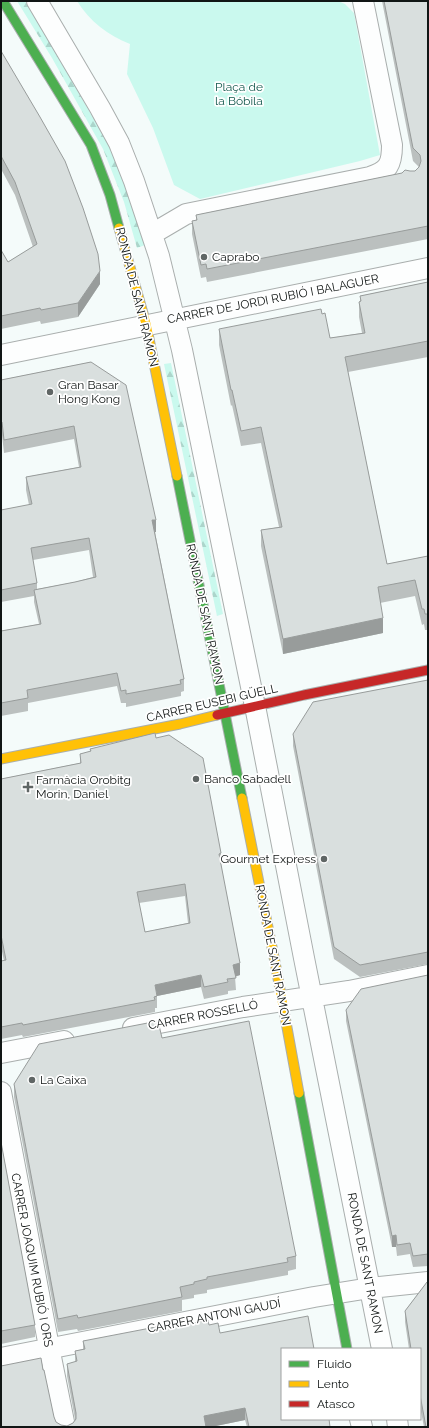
<svg xmlns="http://www.w3.org/2000/svg" width="429" height="1428" font-family="Raleway,sans-serif">
  <defs>
    <pattern id="forest-firs" width="22" height="20" patternUnits="userSpaceOnUse"><rect width="22" height="20" fill="#caf9ee"/><path d="M5 1l3.5 6h-7zM16 11l3.5 6h-7z" fill="#acd5cb"/></pattern>
  </defs>
  <rect width="100%" height="100%" fill="#f4fbfa"/>
  <path fill="#caf9ee" d="M77 1H338L345 4 354 13 380 155 360 161 200 199 174 185 153 128 127 74 130 44C108 35 90 22 77 1Z"/>
  <path fill="url(#forest-firs)" d="M17 1H25L58 56 109 146 132 198 145 245 137 248 124 202 103 149 52 58Z
    M171 363 223 614 217 616 164 364Z"/>
  <g fill="none" stroke-linecap="round" stroke-linejoin="round">
    <defs>
      <path id="street" d="M37 1 100 108 119 143 134 181 159 256 182 350 255 706 304 958 382 1349
        M152 234 186 214 370 177C388 171 392 165 392 145L363 1
        M1 355 428 268
        M133 1028 243 1007 349 991 428 975
        M1 1053 64 1041
        M1 1092 49 1347 65 1427
        M1 1358 314 1297 370 1288 428 1282
        M360 1419 362 1427
        M397 1419 398 1427"/>
      <path id="fast" d="M3 1 91 145 110 195 119 228
        M177 476 242 798
        M299 1093 347 1349"/>
      <path id="slow" d="M119 228 146 324 177 476
        M1 759 180 724 217 715
        M242 798 275 962 299 1093"/>
      <path id="jam" d="M217 715 304 695 428 670"/>
    </defs>
    <use href="#street" stroke="#a9aead" stroke-width="22"/>
    <use href="#fast" stroke="#a9aead" stroke-width="11"/>
    <use href="#slow" stroke="#a9aead" stroke-width="11"/>
    <use href="#jam" stroke="#a9aead" stroke-width="11"/>
    <use href="#street" stroke="#fdfefe" stroke-width="20"/>
    <use href="#fast" stroke="#4caf50" stroke-width="9"/>
    <use href="#slow" stroke="#ffc107" stroke-width="9"/>
    <use href="#jam" stroke="#c62828" stroke-width="9"/>
  </g>
  <path fill="#bbc0bf" fill-rule="evenodd" d="M382 1H428V239L207 282 206 277 201 278 192 234V221L196 220V215L402 173 415 171 419 167 413 161Z
    M1 51 100 284 78 317 41 324 40 321 1 329V250L8 262 33 247 15 195 1 169Z
    M428 282V357L348 372 387 564 428 556V630H425L424 624 422 625 415 596 380 603 383 633 283 654 261 546V530L279 527 261 443 241 446 232 405 231 406 219 345V329L330 338 362 333 359 317V302L360 301V296Z
    M91 362 156 532H155L184 679V691L181 692V696L126 707V703H121L117 686 28 703V711L1 716V631L39 624 34 602V596L1 602V510L29 505 26 490V477L79 467 74 439 4 453 2 435H1V380ZM89 550 93 577 75 582 37 589V583L33 560Z
    M428 680V964L360 977 334 959 293 746V734Z
    M156 738 221 853V865L240 975 235 977 236 990 228 991V994L204 999 201 987 157 996V1008H155V1012L23 1037 22 1035 1 1039V961H4L1 947V779L80 763V754L90 752V749ZM185 896 188 923 145 932 139 903Z
    M428 975V1266L413 1267 410 1254 397 1256 396 1247H392L346 1021V1010Z
    M162 1038 296 1256V1269L288 1271V1275L207 1290V1293L194 1295V1298L182 1300V1311L78 1331 77 1329 58 1332 14 1097V1084Z
    M1 1142 35 1325V1337L1 1344Z
    M427 1282H428V1427H424L420 1407V1349H409L405 1322V1311Z
    M188 1324 209 1325 220 1333 330 1427H247L245 1420 211 1427H1L54 1417 56 1422 61 1425 67 1426 73 1423 75 1419 67 1376V1364L75 1362V1351L83 1349V1341Z"/>
  <path fill="#989c9b" d="M100 271V284L78 317V303Z
    M152 520H156V532L152 533Z
    M383 618V633L283 654V639Z
    M240 963V975L233 977V965Z
    M201 975V987L157 996 155 985Z
    M396 1235V1247H392V1236Z
    M245 1408V1420L211 1427H204V1416Z"/>
  <path fill="#d9dfde" stroke="#989c9b" fill-rule="evenodd" d="M384 1H428V226L207 269 206 264 201 265 192 221 197 220 196 215 402 173 405 170 410 171H415L419 167 421 161 420 155 413 148Z
    M1 51 40 117 65 161 83 208 98 254 100 271 78 303 41 310 40 308 1 316V250L8 262 37 244 15 182 1 156Z
    M428 282V341L345 357 387 564 428 556V614H425L424 609H422L415 580 378 587 383 618 283 639 261 530 282 527 261 427 241 431 232 390H231L219 329 321 309 322 314 325 313 330 338 365 333 359 302 361 301 360 296Z
    M91 362 126 385 156 520H152L184 679 180 680 181 684 126 694V690L121 691 117 673 27 690 28 698 1 703V631L41 624 34 590 75 582 96 577 89 538 31 548 37 583 1 590V510L32 504 26 477 81 467 74 426 4 440 2 422 1 423V380Z
    M428 680V952L360 965 334 947 293 734 313 702Z
    M155 733 156 738 169 735 203 758 221 853 219 854 240 963 233 965 236 978 227 979 228 982 204 987 201 975 155 985 157 996 154 997 155 1000 23 1025 22 1023 1 1027V961L6 960 1 935V779L81 763 80 754 91 751 90 749ZM185 884 190 923 145 932 137 892Z
    M428 975V1254L413 1256 410 1243 397 1245 396 1235 392 1236 346 1010 361 989Z
    M158 1021 162 1038 249 1021 296 1256 287 1258 288 1262 207 1277V1279L194 1282V1284L180 1287 182 1297 78 1318 77 1315 58 1319 14 1084 39 1044Z
    M1 1142 35 1325 1 1331Z
    M427 1282H428V1427H426L420 1395V1349H411L405 1311Z
    M308 1316 314 1349H282V1419H329L330 1427H249L245 1408 204 1416 206 1427H1V1366L41 1358 43 1370H44L54 1417 56 1422 61 1425 67 1426 73 1423 76 1419V1413L67 1364 77 1361 75 1351 85 1349 83 1341 187 1321 188 1324 208 1320 209 1325 218 1323 220 1333Z"/>
  <g fill="#606665" stroke="#fff" stroke-width="1.5">
    <circle cx="204" cy="257" r="4"/>
    <circle cx="50" cy="392" r="4"/>
    <circle cx="196" cy="779" r="4"/>
    <path d="M26 781h4v4h4v4h-4v4h-4v-4h-4v-4h4z"/>
    <circle cx="324" cy="859" r="4"/>
    <circle cx="32" cy="1080" r="4"/>
  </g>
  <g text-anchor="middle" dominant-baseline="central" stroke-width="3.5" stroke-linejoin="round" paint-order="stroke">
    <g font-size="12" fill="#11584c" stroke="#fff">
      <text x="239" y="87">Plaça de<tspan x="239" dy="14">la Bóbila</tspan></text>
    </g>
    <g font-size="12" fill="#111615" stroke="#fff" text-anchor="start">
      <text x="212" y="257">Caprabo</text>
      <text x="58" y="385">Gran Basar<tspan x="58" dy="14">Hong Kong</tspan></text>
      <text x="204" y="779">Banco Sabadell</text>
      <text x="36" y="780">Farmàcia Orobitg<tspan x="36" dy="14">Morin, Daniel</tspan></text>
      <text x="316" y="859" text-anchor="end">Gourmet Express</text>
      <text x="40" y="1080">La Caixa</text>
    </g>
    <g font-size="12" fill="#111615" stroke="#fff">
      <text transform="translate(137 297) rotate(76)">RONDA DE SANT RAMON</text>
      <text transform="translate(273 299) rotate(-11)">CARRER DE JORDI RUBIÓ I BALAGUER</text>
      <text transform="translate(205 614) rotate(78)">RONDA DE SANT RAMON</text>
      <text transform="translate(212 703) rotate(-13)">CARRER EUSEBI GÜELL</text>
      <text transform="translate(273 955) rotate(79)">RONDA DE SANT RAMON</text>
      <text transform="translate(203 1015) rotate(-11)">CARRER ROSSELLÓ</text>
      <text transform="translate(32 1260) rotate(79)">CARRER JOAQUIM RUBIÓ I ORS</text>
      <text transform="translate(365 1263) rotate(79)">RONDA DE SANT RAMON</text>
      <text transform="translate(214 1316) rotate(-11)">CARRER ANTONI GAUDÍ</text>
    </g>
  </g>
  <rect width="429" height="1428" fill="none" stroke="#111615" stroke-width="4"/>
  <rect x="281" y="1348" width="140" height="72" fill="#ffffff" stroke="#a0a2a1"/>
  <rect x="289" y="1361" width="20" height="6" fill="#4caf50" stroke="#a0a2a1"/>
  <text x="317" y="1368" font-size="12" fill="#111615">Fluido</text>
  <rect x="289" y="1381" width="20" height="6" fill="#ffc107" stroke="#a0a2a1"/>
  <text x="317" y="1388" font-size="12" fill="#111615">Lento</text>
  <rect x="289" y="1401" width="20" height="6" fill="#c62828" stroke="#a0a2a1"/>
  <text x="317" y="1408" font-size="12" fill="#111615">Atasco</text>
</svg>
